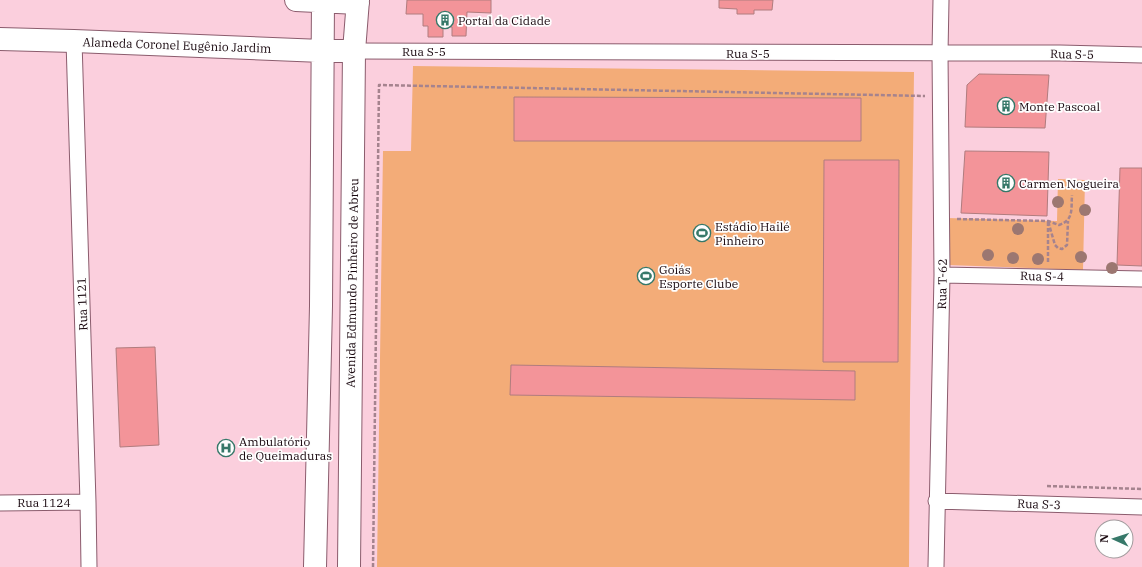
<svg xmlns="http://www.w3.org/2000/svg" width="1142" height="567" font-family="'IBM Plex Serif',serif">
  <rect width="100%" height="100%" fill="#fbcfdd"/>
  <path fill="#f3ac78" d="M413 66 914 72 910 401 909 567H377L383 151H411Z
    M1058 179 1085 180 1083 270 947 265V218L1057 221Z"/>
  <path fill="#f39499" stroke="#b07c7e" d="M407 0H491V13L467 12 466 36H452V27H443V37H428V26H423V14H406Z
    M719 0H773L772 10H754V14H737V9L719 8Z
    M979 74 1049 75 1045 128 965 127 967 85Z
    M514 97 861 98V141H514Z
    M965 151 1049 152 1047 216 961 213Z
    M824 160H899L898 362H823Z
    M1120 168H1142V266L1117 265Z
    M155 347 159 445 120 447 116 348Z
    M511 365 855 371V400L510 395Z"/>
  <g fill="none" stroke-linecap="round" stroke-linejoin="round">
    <defs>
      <path id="minor" d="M74 41 88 502 89 567
        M354 51 1060 53 1142 55
        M942 275 1142 279
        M936 501 1142 507
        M0 503 88 502
        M936 567 942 275 940 53 941 0"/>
      <path id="secondary" d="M296 0 358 3
        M0 39 74 41 322 51H354
        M315 567 321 306 323 0
        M349 567 354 51 358 0"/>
    </defs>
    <use href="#minor" stroke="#8b5c6d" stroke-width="17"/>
    <use href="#secondary" stroke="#8b5c6d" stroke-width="24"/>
    <path stroke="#a5838e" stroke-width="2.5" stroke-dasharray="4 2" stroke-linecap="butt" d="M957 219 1048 221 1059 225C1074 220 1071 209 1072 195
      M1048 262V221L1055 245 1058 248 1062 249 1067 245 1068 221
      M1047 486 1142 489
      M373 567 379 85 925 96"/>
    <use href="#minor" stroke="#fff" stroke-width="15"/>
    <use href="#secondary" stroke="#fff" stroke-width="22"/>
  </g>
  <g fill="#9c7771">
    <circle cx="1058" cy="202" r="6"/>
    <circle cx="1085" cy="210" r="6"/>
    <circle cx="1018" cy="229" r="6"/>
    <circle cx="988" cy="255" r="6"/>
    <circle cx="1081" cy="257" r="6"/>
    <circle cx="1013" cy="258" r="6"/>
    <circle cx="1038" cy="259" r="6"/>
    <circle cx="1112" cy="268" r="6"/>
  </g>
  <defs>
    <symbol id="building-ring" viewBox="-11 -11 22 22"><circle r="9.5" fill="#fefefe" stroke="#367869" stroke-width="1.5"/><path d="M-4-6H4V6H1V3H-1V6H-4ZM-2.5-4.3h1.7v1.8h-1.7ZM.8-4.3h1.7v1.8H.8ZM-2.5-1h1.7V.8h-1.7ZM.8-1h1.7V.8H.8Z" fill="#367869"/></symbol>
    <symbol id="stadium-ring" viewBox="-11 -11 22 22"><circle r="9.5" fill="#fefefe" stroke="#367869" stroke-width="1.5"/><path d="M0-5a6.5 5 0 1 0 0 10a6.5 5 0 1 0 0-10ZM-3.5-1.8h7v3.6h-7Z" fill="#367869"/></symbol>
    <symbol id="hospital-ring" viewBox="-11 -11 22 22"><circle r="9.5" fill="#fefefe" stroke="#367869" stroke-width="1.5"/><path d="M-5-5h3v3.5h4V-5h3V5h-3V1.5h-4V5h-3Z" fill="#367869"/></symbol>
  </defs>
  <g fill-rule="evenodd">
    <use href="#building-ring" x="435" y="10" width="20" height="20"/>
    <use href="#building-ring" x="996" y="96" width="20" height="20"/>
    <use href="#building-ring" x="996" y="173" width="20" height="20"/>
    <use href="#stadium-ring" x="692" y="223" width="20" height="20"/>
    <use href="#stadium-ring" x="636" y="266" width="20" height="20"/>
    <use href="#hospital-ring" x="216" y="438" width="20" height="20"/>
  </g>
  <g text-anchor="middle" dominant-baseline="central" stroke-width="3.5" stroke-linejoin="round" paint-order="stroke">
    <g font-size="12" fill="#19080f" stroke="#fefefe" text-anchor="start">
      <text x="458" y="20">Portal da Cidade</text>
      <text x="1019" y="106">Monte Pascoal</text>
      <text x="1019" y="183">Carmen Nogueira</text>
      <text x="715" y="226">Estádio Hailé<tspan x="715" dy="14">Pinheiro</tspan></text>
      <text x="659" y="269">Goiás<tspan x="659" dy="14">Esporte Clube</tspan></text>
      <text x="239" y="441">Ambulatório<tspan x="239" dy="14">de Queimaduras</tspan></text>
    </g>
    <g font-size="12" fill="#19080f" stroke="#fefefe">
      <text transform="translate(177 45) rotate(2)">Alameda Coronel Eugênio Jardim</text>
      <text x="424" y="51">Rua S-5</text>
      <text x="748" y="53">Rua S-5</text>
      <text transform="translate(1072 54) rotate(1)">Rua S-5</text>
      <text transform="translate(1042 276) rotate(1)">Rua S-4</text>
      <text transform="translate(352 283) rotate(-89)">Avenida Edmundo Pinheiro de Abreu</text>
      <text transform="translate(942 284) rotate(-89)">Rua T-62</text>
      <text transform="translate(82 304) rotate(-92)">Rua 1121</text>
      <text x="44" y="502">Rua 1124</text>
      <text transform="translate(1039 504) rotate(2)">Rua S-3</text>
    </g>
  </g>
  <g transform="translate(1114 539) rotate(273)"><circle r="19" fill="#fefefe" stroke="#a29c9e"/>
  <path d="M0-3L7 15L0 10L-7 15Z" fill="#367869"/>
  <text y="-6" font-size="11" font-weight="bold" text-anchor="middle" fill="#19080f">N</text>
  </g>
</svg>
